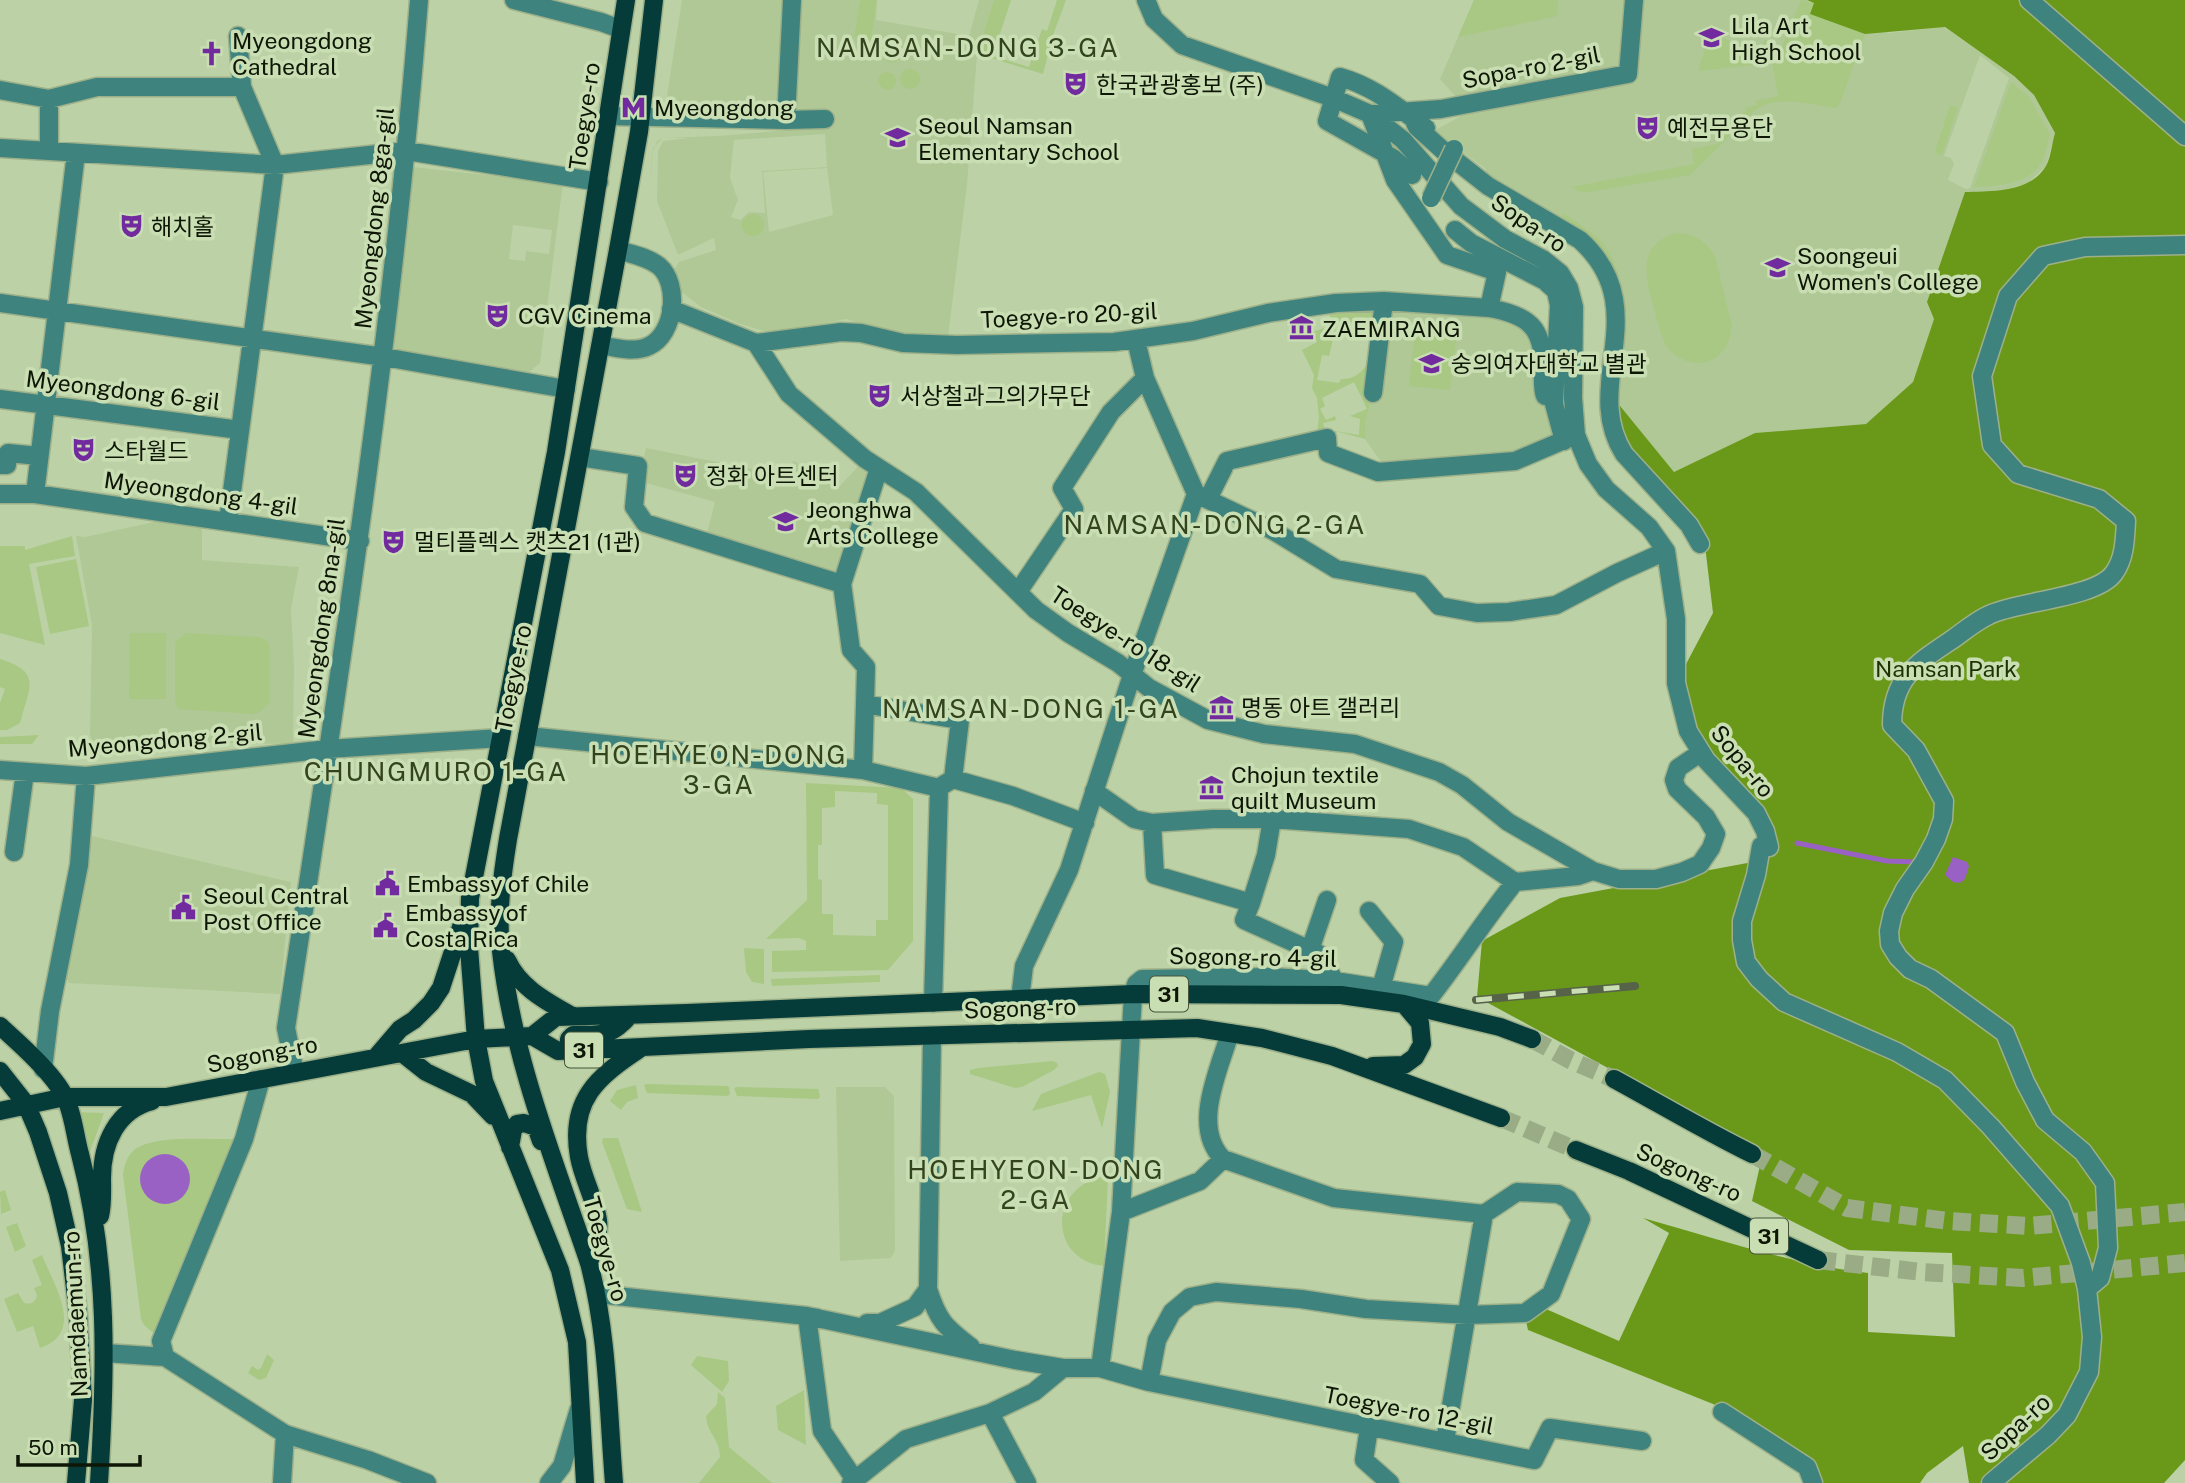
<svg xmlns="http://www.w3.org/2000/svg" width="2185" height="1483" font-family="'Public Sans','Noto Sans KR',sans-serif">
  <rect width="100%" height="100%" fill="#bcd2a6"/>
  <path fill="#b0c896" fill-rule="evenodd" d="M677 0 659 105 661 110H781V100L778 107 749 109 665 108 682 0H860L854 37 871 41 877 0 876 20 969 36 979 0H994L984 31 981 55H977L967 185 948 337 888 332 846 319 774 334 740 324 701 307 679 290 674 270 679 262 674 259 664 243 650 189 652 154 657 141 663 138 718 136 825 127 823 111H661L659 105ZM890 40 897 41 904 50 902 57 885 60 883 57 884 44ZM889 72 895 78 888 90H885L880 87 878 80 879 77ZM825 134 827 167 762 171 765 213 749 212 740 220 731 217 738 200 730 178 734 140ZM663 138H689L663 141 658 151 657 201 678 255 714 238 716 250 679 262 674 259 664 243 650 189 653 148ZM827 168 833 215 769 232 763 172Z
    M1474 0H1807L1811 14 1889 33 1944 27 2014 76 2034 95 2055 133 2046 166 2028 183 2004 191 1965 192 1934 319 1913 382 1866 424 1755 433 1674 472 1616 401 1624 326 1617 272 1615 264 1600 241 1565 214 1558 224 1483 180 1486 169 1434 131 1461 116 1480 110 1457 98 1440 79ZM1980 55 2009 78 1970 188 1966 189 1948 180 1954 164 1951 158 1944 156ZM1950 105 1958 108 1942 156 1934 153Z
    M412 167 563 183 540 363 527 374 440 361 392 348ZM513 225 552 230 549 254 526 251 525 261 509 259Z
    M1384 301 1489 308 1531 325 1559 440 1522 457 1386 469 1365 439V424L1373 393Z
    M646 448 778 474 794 461 839 487 865 459 879 468 842 584 705 541 715 502 639 481Z
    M163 520H202V560L299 567 291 609 294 664 293 744 92 741 90 735 92 625 76 536 85 537Z
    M92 836 291 882 280 994 69 983 66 978Z
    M836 1087H885L894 1096 895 1251 891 1258 840 1261Z"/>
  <path fill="#a8c884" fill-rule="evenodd" d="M860 0H877L871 41 854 37Z
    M994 0H1011L993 56 1029 67 1042 29 1047 31 1057 0H1066L1053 35 1043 74 981 55 984 31Z
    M1474 0H1558L1557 16 1458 37Z
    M1801 0 1815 3 1811 14 1865 34 1840 103 1836 108C1807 104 1767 91 1747 119L1690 175 1583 193 1571 187 1694 164 1692 149 1717 144 1742 116V113L1746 112 1745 108 1757 105 1756 101 1778 96 1772 63 1698 71 1710 33 1759 53 1765 40 1768 41 1767 46 1780 51Z
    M881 51a11 11 0 1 1 22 0a11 11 0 1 1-22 0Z
    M900 79a10 10 0 1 1 20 0a10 10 0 1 1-20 0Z
    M878 81a9 9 0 1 1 18 0a9 9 0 1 1-18 0Z
    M2011 82 2029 97 2050 134C2047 143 2046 154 2042 162 2029 185 1997 186 1974 187Z
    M1950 105 1958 108 1942 156 1934 153Z
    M1564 213C1575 222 1589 229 1599 239 1636 277 1621 353 1616 401L1614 278 1558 224Z
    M742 225a11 11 0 1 1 22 0a11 11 0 1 1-22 0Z
    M1676 233C1695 234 1705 240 1715 256L1732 326C1728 365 1692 375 1666 347 1660 333 1657 319 1653 305 1645 273 1637 246 1676 233Z
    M1384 301 1373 393 1365 424V439L1339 432 1316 438 1319 418 1317 398 1312 388 1314 375 1302 350 1317 342 1313 332 1332 325 1327 304ZM1337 321 1351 322 1375 330C1373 351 1368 380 1341 379L1339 383 1317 380 1322 355 1329 356ZM1354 382 1367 409 1350 416 1360 419 1359 435 1335 431 1326 433 1323 423 1336 420 1335 416 1326 420 1320 409 1325 406 1322 398Z
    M1415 329 1457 333 1450 390 1409 386Z
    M72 536 75 556 29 564 45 645 0 633V546H25V550Z
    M76 559 89 626 50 634 36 567Z
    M130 633H166V699H129Z
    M186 633 258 637C261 638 266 639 268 642 271 648 269 692 269 703L260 712 254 714 178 709 175 701V642Z
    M0 659C43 672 29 688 20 723L7 730H0V703L5 689 0 687Z
    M39 735 32 744H0V737Z
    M806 783 901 788 913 799V941L888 970 772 972V951L806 950V941L799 938 766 939 807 900ZM835 791 877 793V804L888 805V920H876V936L833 935V914H822V880L818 879V845H822V808L835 807Z
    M744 948 764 949V984L752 982 746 972Z
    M880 975V982L772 986 771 979Z
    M1053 1061 1057 1063 1058 1066 1054 1070 1022 1087 1015 1088 970 1074V1070L978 1068Z
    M1099 1072 1105 1074 1110 1092 1102 1128 1091 1095 1032 1111 1041 1094Z
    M647 1084 727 1086 729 1087 730 1094 728 1096 647 1093 644 1085Z
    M636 1085 638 1098 627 1102 621 1110 610 1101 617 1090Z
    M737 1087 818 1089 820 1097 818 1099 737 1096 734 1088Z
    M71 1112 104 1113 88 1157Z
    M603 1138H618L642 1212 627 1209 602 1142Z
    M234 1139 237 1142 158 1337 144 1325 141 1319 123 1175C124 1166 127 1156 134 1150 154 1134 208 1140 234 1139Z
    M1108 1176 1104 1266C1047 1260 1048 1183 1108 1176Z
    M5 1190 11 1210 1 1214 0 1192Z
    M17 1223 26 1246 15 1252 6 1227Z
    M42 1255C54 1286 86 1332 40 1348L33 1326 17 1332 4 1299 18 1293 24 1303C31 1305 36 1302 37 1295L34 1288 42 1285 32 1260Z
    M267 1354 274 1360 266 1378 259 1380 248 1373 252 1366 258 1370 261 1368Z
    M697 1356 728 1361 729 1381 722 1392 691 1365Z
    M804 1390 806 1445 778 1430 776 1406Z
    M718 1392 725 1398 729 1447 772 1483H699L720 1457C719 1436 708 1437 706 1416L717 1404Z"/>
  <path fill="#6a991a" d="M1807 0H2185V1460L2164 1483H1969L1963 1446 1927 1473 1920 1483H1820L1723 1408 1528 1330 1526 1321 1546 1309 1619 1341 1669 1233 1643 1218C1717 1239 1792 1264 1868 1273V1332L1955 1337 1952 1253 1849 1250 1752 1201 1763 1152 1477 997 1482 941 1560 898 1758 861 1765 831 1706 760 1676 683 1713 613 1704 537 1629 451 1617 430 1616 401 1674 472 1755 433 1866 424 1913 382 1934 319 1927 302 1965 192C1992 191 2030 193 2046 166 2051 157 2052 143 2055 133L2034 95 2014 76 1945 27 1865 34 1810 14 1814 3Z"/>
  <path fill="#9a61c5" d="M1953 857 1967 862 1969 866 1965 879 1960 883 1953 882 1945 875Z
    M140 1179a25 25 0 1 1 50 0a25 25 0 1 1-50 0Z"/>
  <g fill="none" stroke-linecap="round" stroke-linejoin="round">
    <path stroke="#9a61c5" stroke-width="5" d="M1797 843 1887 861 1918 862"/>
    <path stroke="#99ac86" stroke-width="18" stroke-dasharray="18 9" stroke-linecap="butt" d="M1532 1039 1570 1060 1614 1079
      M1501 1118 1576 1150
      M1752 1154 1847 1208 1949 1221 2029 1226 2185 1212
      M1818 1260 1922 1272 2023 1278 2185 1263"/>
    <defs>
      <path id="minor" d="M514 0 601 22 620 29
        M1146 0 1154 19 1182 45 1333 98 1370 114 1403 140 1461 206 1505 239 1544 260 1560 273 1569 288 1574 307 1573 398 1576 435 1588 464 1606 489 1649 527 1666 551 1676 619V683L1688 731 1706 760 1756 813 1765 831 1769 847 1761 846 1756 875 1742 921V940L1746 962 1759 979 1784 1002 1897 1052 1945 1080 1991 1127 2060 1206 2081 1263 2087 1289 2092 1337 2089 1372 2067 1415 2048 1435 1991 1483
        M2029 0 2185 136
        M238 36 242 87
        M0 90 49 99 97 87H242L275 165 228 522
        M49 99V151
        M609 116 786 120 825 119
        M786 120 792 0
        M1415 123 1417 127 1447 154
        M0 148 275 165 407 151 599 182
        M1455 160 1488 186 1580 240C1656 309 1580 385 1624 454L1689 525 1700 544
        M1412 175 1393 158 1327 121 1340 77C1375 87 1397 107 1426 128
        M1455 230 1471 243 1545 281 1556 291 1559 305 1554 404 1564 441
        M0 303 384 357 566 389
        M1489 308C1529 315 1544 328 1543 369 1543 378 1542 389 1545 396
        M671 309 756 343 789 394 865 459 916 492 1036 610 1068 633 1118 663 1149 688 1208 720 1264 734 1355 744 1439 772 1462 785 1508 822 1593 871 1619 879H1656L1682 872 1700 864 1711 848 1716 834 1706 817 1677 789 1674 780 1678 768 1700 753
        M1136 340 1145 378 1196 494 1272 530 1336 569 1420 584 1439 606 1477 613 1509 612 1556 605 1617 573 1666 551
        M756 343 841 332 861 333 903 343 957 345 1114 342 1193 331 1268 313 1336 303 1384 301 1489 308 1497 272 1447 255 1395 180 1370 114 1441 109 1628 74 1634 0
        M601 345C615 348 635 353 649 346 675 334 680 284 659 266 648 257 631 254 618 250
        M1373 393 1384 301
        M0 399 240 430
        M580 457 638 466 634 507 645 523 842 584 851 650 866 667 865 704 960 720 953 779
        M0 465H7L8 453 39 456
        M0 494H35L360 541
        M35 494 76 153
        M1208 499 1227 461 1327 438 1328 453 1378 472 1515 461 1576 435
        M842 584 879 468
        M1018 592 1074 509 1062 488 1111 412 1145 378
        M527 736 863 770 939 788
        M0 770 86 776 328 749 501 738
        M863 770 865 704
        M943 785 953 779 1013 796 1085 823
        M1094 791 1134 819 1152 823 1213 819H1272L1409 829 1463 847 1515 882 1578 876 1593 871
        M1152 823 1155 875 1251 903 1244 920 1319 954 1335 981
        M14 852 25 772
        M1251 903 1266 855 1272 819
        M1369 911 1394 942 1381 988
        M1310 950 1327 900
        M1020 999 1024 966 1069 870 1132 675 1196 494
        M933 1003 939 788
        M932 1036 928 1289C938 1321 945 1327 971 1347
        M43 1069 50 1011 79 865 86 776
        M295 1073 286 1028C338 686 392 345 419 0
        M1223 1159C1191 1127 1219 1070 1230 1033
        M1121 1212 1200 1181 1223 1159 1334 1198 1484 1214 1445 1441
        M2087 1289 2100 1278 2108 1248 2105 1183 2083 1152 2045 1120 2025 1082 2005 1033 1931 979 1910 969 1898 957 1890 944 1889 931 1893 913 1905 889 1924 862 1936 839 1943 819 1944 801 1916 750 1892 725C1892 678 1917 663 1953 639 1964 631 1976 621 1989 615 2017 601 2097 598 2114 573 2125 558 2125 538 2126 521L2099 499 2018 474 1992 445 1982 376 2008 296 2043 256 2085 247 2185 245
        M597 1294 807 1316 1015 1360 1063 1368H1100L1149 1382 1534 1460 1550 1428 1642 1441
        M818 1318 807 1316 822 1431 855 1480
        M867 1323H880L915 1307 928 1289
        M105 1353 165 1357 285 1434 368 1460 427 1483
        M165 1357 161 1341 244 1139 261 1079
        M1100 1368 1121 1212 1133 994 1136 984 1142 979 1272 977 1335 981 1431 996C1460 959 1485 919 1515 882
        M1149 1382 1157 1340 1172 1312 1190 1297 1216 1292 1301 1299 1366 1309 1468 1315 1525 1313 1551 1294 1581 1219 1568 1199 1558 1194 1517 1192 1484 1214
        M1722 1412 1807 1467 1813 1483
        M990 1413 1027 1483
        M1369 1428 1364 1460 1390 1483
        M282 1483 285 1434
        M549 1483 562 1466 579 1409
        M851 1483 906 1439 990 1413 1034 1392 1063 1368"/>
      <path id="major" d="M507 960C520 988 546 1001 572 1016
        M0 1026C20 1044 53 1073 65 1097 73 1113 75 1136 80 1154 109 1264 106 1370 99 1483
        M532 1036 556 1017 687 1013 1133 994 1341 995 1404 1004 1500 1027 1532 1039
        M568 1050 569 1039 573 1035C602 1034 610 1038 630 1015
        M402 1053 426 1072 472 1094 493 1116
        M376 1057 400 1029 414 1020 431 1003 441 988 464 918
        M1373 1066 1404 1065 1415 1057 1422 1044 1420 1023 1404 1004
        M0 1071 26 1104 38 1132 58 1193 70 1246 78 1314 83 1400 76 1483
        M1614 1079C1660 1104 1705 1131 1752 1154
        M0 1111 65 1097H166L476 1039 532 1036 558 1051 809 1039 1197 1028 1262 1038 1332 1056 1501 1118
        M510 1147 513 1130 517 1124 524 1123 536 1127 541 1141
        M1576 1150 1629 1171 1818 1260
        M100 1216C103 1203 102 1191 102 1178 102 1143 117 1110 152 1101
        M589 1263C593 1249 600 1235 598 1220 595 1199 583 1179 579 1157 569 1100 597 1077 641 1048
        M585 1483 577 1342 560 1270 484 1081 476 1039 469 948 470 898 556 452 626 0
        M614 1483C608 1410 608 1334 589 1263 554 1160 513 1059 501 951 497 913 502 876 508 839L618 250 639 132 654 0"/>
    </defs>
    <use href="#minor" stroke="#9db089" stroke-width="21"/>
    <use href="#major" stroke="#9db089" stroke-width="21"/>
    <use href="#minor" stroke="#3e837e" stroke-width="18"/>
    <use href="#major" stroke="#053c39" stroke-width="18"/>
    <defs>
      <path id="rail" d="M1476 1000 1635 986"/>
    </defs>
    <use href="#rail" stroke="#566348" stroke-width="8"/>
    <use href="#rail" stroke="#c9dfb3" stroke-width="5" stroke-dasharray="16" stroke-linecap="butt"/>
    <defs>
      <path id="minor-bridge" d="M1431 198 1454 149"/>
    </defs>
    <use href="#minor-bridge" stroke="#9db089" stroke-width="21" stroke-linecap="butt"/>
    <use href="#minor-bridge" stroke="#3e837e" stroke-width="18"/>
  </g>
  <defs>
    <symbol id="school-bare" viewBox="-9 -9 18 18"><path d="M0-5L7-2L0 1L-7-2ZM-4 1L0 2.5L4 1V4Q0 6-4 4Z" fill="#722b9f" stroke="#c9dfb3" stroke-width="2.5" paint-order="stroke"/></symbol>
    <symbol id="church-bare" viewBox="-9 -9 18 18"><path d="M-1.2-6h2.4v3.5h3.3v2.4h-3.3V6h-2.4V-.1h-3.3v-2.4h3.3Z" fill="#722b9f" stroke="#c9dfb3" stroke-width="2.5" paint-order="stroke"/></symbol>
    <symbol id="theatre-bare" viewBox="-9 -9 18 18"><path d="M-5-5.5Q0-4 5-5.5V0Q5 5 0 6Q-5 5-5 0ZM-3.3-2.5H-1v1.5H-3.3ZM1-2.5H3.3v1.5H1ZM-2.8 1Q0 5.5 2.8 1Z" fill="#722b9f" stroke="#c9dfb3" stroke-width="2.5" paint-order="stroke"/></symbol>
    <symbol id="metro-bare" viewBox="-9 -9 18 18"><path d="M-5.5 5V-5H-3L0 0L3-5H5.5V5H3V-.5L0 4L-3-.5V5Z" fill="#722b9f" stroke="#c9dfb3" stroke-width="2.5" paint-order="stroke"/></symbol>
    <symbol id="university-bare" viewBox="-9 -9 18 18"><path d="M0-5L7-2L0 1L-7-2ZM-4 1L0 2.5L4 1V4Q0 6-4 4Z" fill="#722b9f" stroke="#c9dfb3" stroke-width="2.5" paint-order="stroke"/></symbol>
    <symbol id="museum-bare" viewBox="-9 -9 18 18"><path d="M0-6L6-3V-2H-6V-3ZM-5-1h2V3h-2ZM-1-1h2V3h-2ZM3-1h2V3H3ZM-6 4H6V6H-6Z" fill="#722b9f" stroke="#c9dfb3" stroke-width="2.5" paint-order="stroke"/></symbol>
    <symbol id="civic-bare" viewBox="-9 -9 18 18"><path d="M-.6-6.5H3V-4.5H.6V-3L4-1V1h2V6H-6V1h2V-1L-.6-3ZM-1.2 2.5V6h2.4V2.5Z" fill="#722b9f" stroke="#c9dfb3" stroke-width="2.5" paint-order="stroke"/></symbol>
  </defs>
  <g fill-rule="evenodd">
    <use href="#school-bare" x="1694" y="20" width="35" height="35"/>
    <use href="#church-bare" x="194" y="36" width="35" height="35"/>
    <use href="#theatre-bare" x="1058" y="66" width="35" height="35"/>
    <use href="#metro-bare" x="616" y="90" width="35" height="35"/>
    <use href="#theatre-bare" x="1630" y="110" width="35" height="35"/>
    <use href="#school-bare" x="880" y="120" width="35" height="35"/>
    <use href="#theatre-bare" x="114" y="208" width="35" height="35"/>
    <use href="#university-bare" x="1760" y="250" width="35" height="35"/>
    <use href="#theatre-bare" x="480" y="298" width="35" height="35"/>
    <use href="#museum-bare" x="1284" y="310" width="35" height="35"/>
    <use href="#university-bare" x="1414" y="346" width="35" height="35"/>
    <use href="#theatre-bare" x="862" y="378" width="35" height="35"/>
    <use href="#theatre-bare" x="66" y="432" width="35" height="35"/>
    <use href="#theatre-bare" x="668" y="458" width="35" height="35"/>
    <use href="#university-bare" x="768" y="504" width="35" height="35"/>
    <use href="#theatre-bare" x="376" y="524" width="35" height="35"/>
    <use href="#museum-bare" x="1204" y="690" width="35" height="35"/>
    <use href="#museum-bare" x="1194" y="770" width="35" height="35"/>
    <use href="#civic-bare" x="370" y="866" width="35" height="35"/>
    <use href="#civic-bare" x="166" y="890" width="35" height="35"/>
    <use href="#civic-bare" x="368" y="908" width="35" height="35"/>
  </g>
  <g text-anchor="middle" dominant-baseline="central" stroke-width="7" stroke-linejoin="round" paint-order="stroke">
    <g fill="#c9dfb3" stroke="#46523a" stroke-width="2">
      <rect x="1150" y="976.5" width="38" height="35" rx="5"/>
      <rect x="565" y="1032.5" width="38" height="35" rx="5"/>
      <rect x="1750" y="1218.5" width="38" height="35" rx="5"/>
    </g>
    <g font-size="21" font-weight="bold" fill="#0e1606">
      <text x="1169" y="994">31</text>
      <text x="584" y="1050">31</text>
      <text x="1769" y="1236">31</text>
    </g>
    <g font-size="23" fill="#0e1606" stroke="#c9dfb3" text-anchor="start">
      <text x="1731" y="25">Lila Art<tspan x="1731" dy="26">High School</tspan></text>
      <text x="232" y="40">Myeongdong<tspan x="232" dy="26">Cathedral</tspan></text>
      <text x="1096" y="84">한국관광홍보 (주)</text>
      <text x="654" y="107">Myeongdong</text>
      <text x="918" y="125">Seoul Namsan<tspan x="918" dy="26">Elementary School</tspan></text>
      <text x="1667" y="127">예전무용단</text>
      <text x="151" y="226">해치홀</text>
      <text x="1797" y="255">Soongeui<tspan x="1797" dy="26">Women's College</tspan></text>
      <text x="518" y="315">CGV Cinema</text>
      <text x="1322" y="328">ZAEMIRANG</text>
      <text x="1451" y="363">숭의여자대학교 별관</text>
      <text x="900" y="395">서상철과그의가무단</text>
      <text x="104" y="450">스타월드</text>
      <text x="706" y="475">정화 아트센터</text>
      <text x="806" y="509">Jeonghwa<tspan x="806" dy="26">Arts College</tspan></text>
      <text x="414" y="541">멀티플렉스 캣츠21 (1관)</text>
      <text x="1241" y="707">명동 아트 갤러리</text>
      <text x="1231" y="774">Chojun textile<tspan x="1231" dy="26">quilt Museum</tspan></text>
      <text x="407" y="883">Embassy of Chile</text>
      <text x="203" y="895">Seoul Central<tspan x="203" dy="26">Post Office</tspan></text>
      <text x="405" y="912">Embassy of<tspan x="405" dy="26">Costa Rica</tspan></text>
    </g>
    <g font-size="23" fill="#0e1606" stroke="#c9dfb3">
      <text transform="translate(1531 67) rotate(-11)">Sopa-ro 2-gil</text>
      <text transform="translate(584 116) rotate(-82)">Toegye-ro</text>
      <text transform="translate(374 218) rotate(-84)">Myeongdong 8ga-gil</text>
      <text transform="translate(1529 223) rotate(34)">Sopa-ro</text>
      <text transform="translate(1069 315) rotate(-3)">Toegye-ro 20-gil</text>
      <text transform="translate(123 390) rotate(7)">Myeongdong 6-gil</text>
      <text transform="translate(201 493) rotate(8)">Myeongdong 4-gil</text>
      <text transform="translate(321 628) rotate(-82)">Myeongdong 8na-gil</text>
      <text transform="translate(1126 639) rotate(33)">Toegye-ro 18-gil</text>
      <text transform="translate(513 678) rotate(-79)">Toegye-ro</text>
      <text transform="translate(165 740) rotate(-5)">Myeongdong 2-gil</text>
      <text transform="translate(1743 761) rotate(51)">Sopa-ro</text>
      <text transform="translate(1253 957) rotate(1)">Sogong-ro 4-gil</text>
      <text transform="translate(1020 1008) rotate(-2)">Sogong-ro</text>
      <text transform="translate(262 1054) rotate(-11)">Sogong-ro</text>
      <text transform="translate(1689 1172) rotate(24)">Sogong-ro</text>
      <text transform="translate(606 1249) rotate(74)">Toegye-ro</text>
      <text transform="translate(75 1314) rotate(-93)">Namdaemun-ro</text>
      <text transform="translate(1409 1410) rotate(11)">Toegye-ro 12-gil</text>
      <text transform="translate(2015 1427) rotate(-43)">Sopa-ro</text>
    </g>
    <g font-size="23" fill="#1e3101" stroke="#c9dfb3">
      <text x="1946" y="668">Namsan Park</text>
    </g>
    <g font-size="26" letter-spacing="2" fill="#32431d" stroke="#c9dfb3">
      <text x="968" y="47">NAMSAN-DONG 3-GA</text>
      <text x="1215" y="524">NAMSAN-DONG 2-GA</text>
      <text x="1031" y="708">NAMSAN-DONG 1-GA</text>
      <text x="719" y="754">HOEHYEON-DONG<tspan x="719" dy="30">3-GA</tspan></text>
      <text x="436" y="771">CHUNGMURO 1-GA</text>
      <text x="1036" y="1169">HOEHYEON-DONG<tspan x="1036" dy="30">2-GA</tspan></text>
    </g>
  </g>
  <path d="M18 1455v10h122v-10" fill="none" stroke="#0e1606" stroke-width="3.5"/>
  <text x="28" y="1455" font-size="21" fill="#0e1606" stroke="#c9dfb3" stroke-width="5" paint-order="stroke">50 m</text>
</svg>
